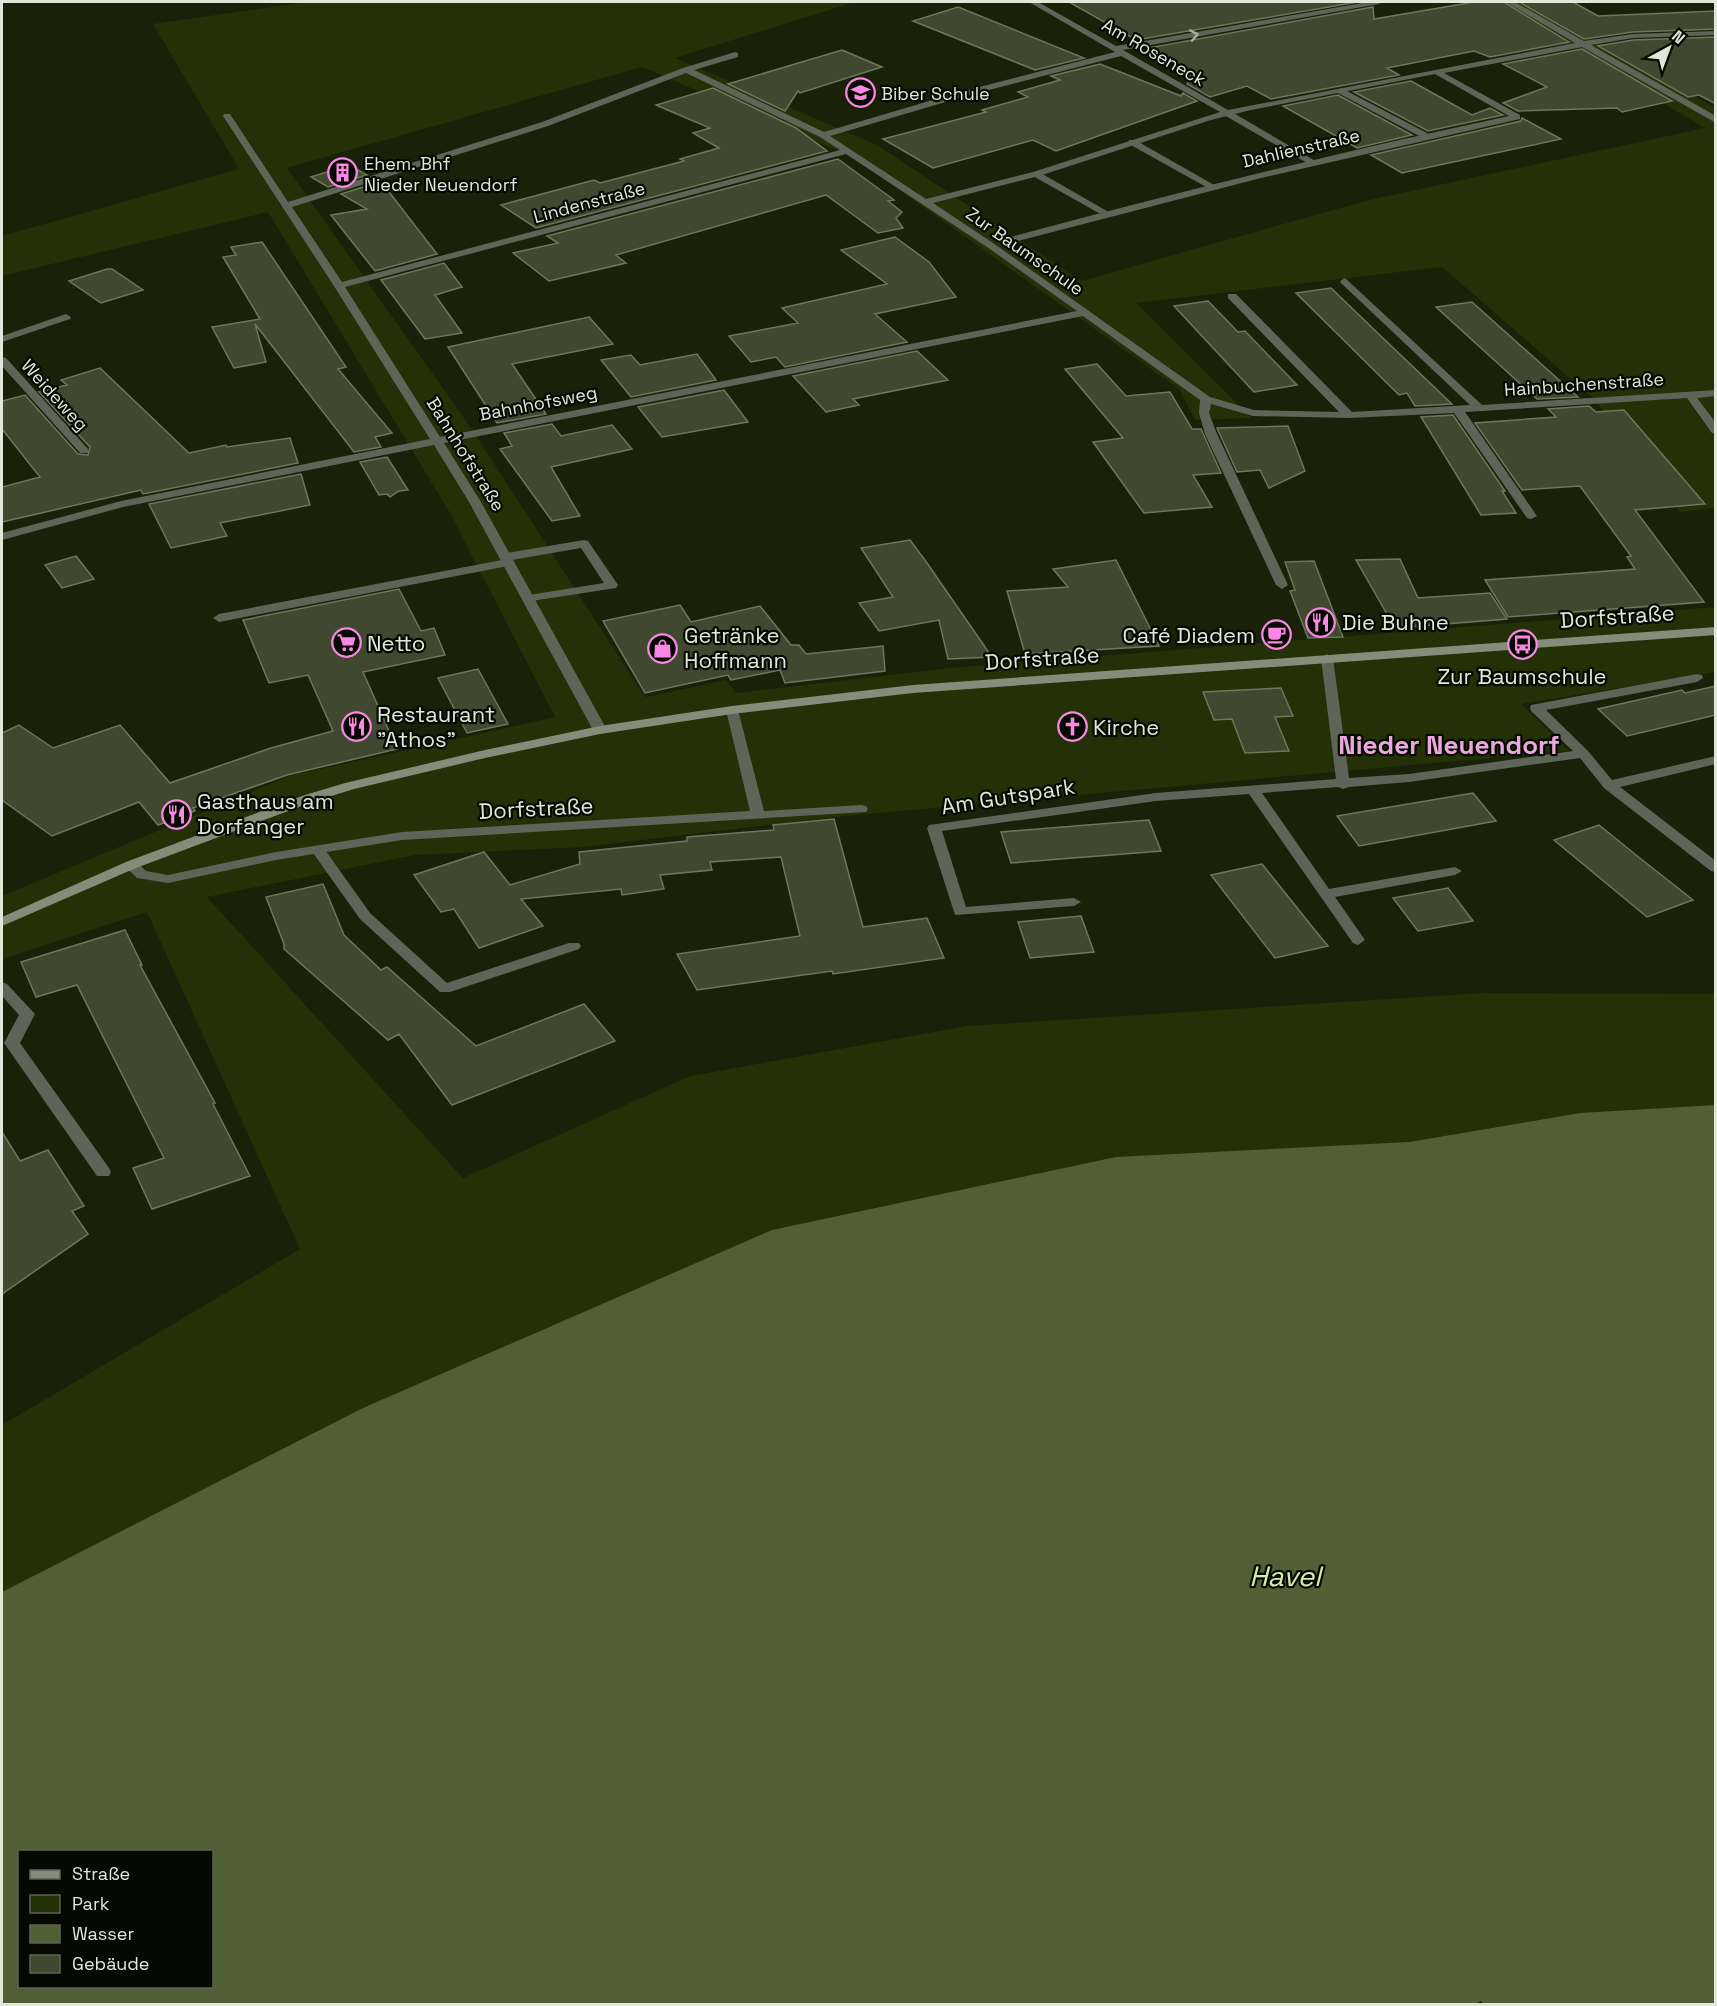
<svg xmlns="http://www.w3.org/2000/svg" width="1717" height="2006" font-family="'Space Grotesk',sans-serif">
  <rect width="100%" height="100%" fill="#192109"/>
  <path fill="#243006" d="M306 2H855L675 58 877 145 1081 281 1369 200 1705 128 1493 2H1528L1712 106H1715V508L1680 512 1594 399 1442 267 1136 303 1252 418 1195 420 1179 389 853 157 642 67 287 168 471 428 645 697 726 680 736 693 950 668 1715 607V672L1521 704 1569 751 844 816 584 847 415 855 207 897 463 1178 690 1076 967 1026 1483 993 1715 994V1105L1580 1113 1409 1142 2 1594V1425L300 1249 147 912 2 959V896L289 776 555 717 450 513 268 212 2 276V236L239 169 153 24Z"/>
  <path fill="#516034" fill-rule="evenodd" d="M1715 1105V2004H1484L1481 2001 1475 2004H2V1592L363 1408 772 1230 1116 1157 1409 1142 1580 1113ZM20 1852H212V1986H20Z"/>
  <path fill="#404930" stroke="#6d775c" stroke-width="1.5" d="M1069 2H1358L1136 40Z
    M1474 2H1504L1569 42 1490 57 1474 51 1387 68 1399 75 1271 99 1247 86 1210 97 1187 84 1192 73 1148 48 1373 7 1374 19Z
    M1519 2H1573L1598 16 1716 11V29L1633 32 1584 39Z
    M958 7 1084 58 1035 70 913 21Z
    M1716 37V104L1699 95 1688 97 1598 46 1633 40Z
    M1582 49 1672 101 1622 112 1617 108 1518 111 1503 103 1547 87 1503 64Z
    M842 50 882 67 800 93 798 91 785 111 728 84Z
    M1100 64 1181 96 1183 93 1197 101 1056 151 1033 140 933 168 883 139 986 112 982 110 1028 97 1018 92 1060 80 1051 76Z
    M1411 81 1472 115 1490 108 1503 115 1428 131 1354 92Z
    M713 88 796 128 827 151 536 228 501 205 594 180 600 183 684 161 680 159 719 148 693 133 710 128 656 105Z
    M1338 95 1412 135 1357 148 1283 106Z
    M1522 118 1561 139 1402 173 1371 155 1521 121Z
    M838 159 894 200 888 201 902 212 896 218 903 228 878 233 826 195 616 255 626 263 549 281 513 253 558 243 547 236Z
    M349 165 367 175 328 187 311 177Z
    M379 182 383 184 437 254 375 271 331 215 367 209 341 194Z
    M895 237 929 262 956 297 875 314 907 342 785 367 776 357 751 362 729 336 798 323 782 308 887 284 841 250Z
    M262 242 346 367 338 369 392 433 375 437 381 447 354 452 255 324 266 362 234 368 212 327 260 319 223 257 236 255 231 247Z
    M444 263 462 287 435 295 462 333 425 339 381 280Z
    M107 269H112L143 290 101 303 69 281Z
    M1331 288 1386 341 1452 404 1415 406 1407 393 1399 395 1296 293Z
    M1208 301 1238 332 1245 331 1297 385 1254 392 1174 306Z
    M1472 302 1578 397 1537 399 1436 307Z
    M589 317 613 344 512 364 546 414 497 423 448 347Z
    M917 351 948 380 853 399 859 405 826 412 793 376Z
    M697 354 716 380 631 397 601 360 631 355 640 365Z
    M1097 364 1126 396 1170 392 1192 429H1201L1221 473 1193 475 1212 507 1144 513 1093 442 1123 438 1065 369Z
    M100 368 189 453 226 445 227 447 290 438 298 463 143 494 141 490 2 522V487L40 477 2 429V401L25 395 78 454 88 455 90 447 39 392 67 385 61 380Z
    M724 390 748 422 662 437 638 407Z
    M1589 406 1596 412 1624 410 1705 504 1635 510 1704 602 1508 617 1485 580 1635 569 1627 557 1631 556 1580 486 1522 490 1475 423 1556 417 1548 409Z
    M1453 415 1505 491H1502L1516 513 1481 515 1421 417Z
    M552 424 561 436 612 425 632 449 551 467 580 516 552 521 500 449 512 446 504 433Z
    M1288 426 1305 471 1269 488 1260 470 1237 472 1217 428Z
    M387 457 408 490 399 491 390 497 387 494 379 495 360 462Z
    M301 474 310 505 220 523 227 536 171 548 149 504Z
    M910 540 927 563 992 657 948 659 939 620 879 631 859 603 893 597 861 548Z
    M76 556 94 579 62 588 45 565Z
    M1400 559 1418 598 1490 593 1507 619 1395 628 1356 560Z
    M1116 560 1159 646 1025 654 1007 591 1068 587 1053 569Z
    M1314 561 1343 637 1308 638 1290 591 1295 590 1285 562Z
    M399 589 421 631 434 628 445 655 363 672 397 749 287 775 193 808 195 811 158 825 139 802 52 836 2 800V733L19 725 53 748 120 725 170 783 271 748 333 731 308 675 269 683 243 620Z
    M680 605 691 622 760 606 791 645H799L806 654 883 646 885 671 785 683 780 670 731 680 728 675 645 693 603 621Z
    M478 669 508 724 467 733 438 678Z
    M1716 686V715L1627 736 1598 709 1682 690 1685 693Z
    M1281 688 1293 716 1275 717 1289 751 1245 753 1232 719 1214 720 1203 692Z
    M1473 793 1496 821 1359 846 1337 816Z
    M834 819 863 927 927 918 944 958 833 974 832 971 697 990 677 954 800 936 781 857 710 862 712 870 660 875 664 889 622 895 621 889 521 899 543 926 479 948 454 909 441 912 414 875 484 852 510 885 580 864 579 852 687 841V837L774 830 773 825Z
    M1149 820 1161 851 1011 863 1001 832Z
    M1599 825 1636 855 1693 900 1647 917 1554 840Z
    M1262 864 1314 929 1328 946 1275 958 1211 875Z
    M323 884 344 935 381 970 387 967 476 1046 584 1004 615 1041 452 1105 399 1034 388 1040 284 949V944L266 897Z
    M1448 888 1473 921 1418 931 1393 898Z
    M1081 916 1094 952 1030 958 1018 922Z
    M125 930 142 965H140L215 1103 213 1104 250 1176 152 1209 133 1168 164 1158 77 985 36 997 21 962Z
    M2 1132 20 1161 48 1150 84 1206 72 1211 88 1234 2 1294Z"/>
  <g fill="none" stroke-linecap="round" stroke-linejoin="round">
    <path fill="#5f6458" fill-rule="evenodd" d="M1341 88 1427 133 1428 135 1421 137 1338 93 1337 91Z
      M1224 111H1230L1317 162 1309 164 1224 115Z
      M1129 140H1135L1216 186 1208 188 1129 144Z
      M1033 172H1039L1112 214 1104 216 1033 176Z
      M584 540 588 541 618 585 616 588 525 602 523 599 529 595 604 583 581 548 512 560V565L508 566 219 622 213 618 219 614 502 560 500 557 506 553Z
      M318 846 323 847 370 913 447 983 569 943H579L581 946 579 949 450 992H440L360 919 311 850Z
      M2 982 7 984 35 1014 20 1043 109 1168 111 1172 109 1176H97L4 1043 19 1015 2 996Z"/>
    <path fill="#5f6458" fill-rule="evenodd" d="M1029 2H1038L1116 46 1368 2H1383L1379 4 1123 50 1228 110 1575 43 1506 2H1515L1584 41 1633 34 1716 31V35L1633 38 1591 45 1716 116V123L1582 47 1444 73 1520 115V119L1261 178 1006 244 1001 241 1003 239C1170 194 1339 152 1509 116L1435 74 1251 110 1211 120 1039 176 933 203 993 243 1210 397 1254 410 1339 412 1228 298V294H1236L1352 412 1470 405 1341 283 1340 281 1345 278 1482 405 1716 390V396L1697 398 1716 423V434L1712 433 1687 398 1465 412 1537 516 1531 519 1527 518 1454 413 1349 418 1253 416 1211 404 1209 413 1217 434 1288 585 1282 589 1276 585 1205 434 1199 413 1200 400 1083 316 444 443 481 502 607 730 600 734 593 730 469 502 434 445 123 507 2 540V533L121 501 430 439 334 286 223 116 224 114H230L288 202 542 122 683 68 735 52 738 53V57L694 70 824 132 960 92 1115 52ZM1121 56 1220 112 1033 172 926 199 830 136 966 96ZM686 73 820 137 840 150 342 282 292 207 548 126ZM846 154 987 247 1077 311 440 437 345 287Z
      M66 314 71 317 70 319 2 342V336Z
      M2 357 6 358 88 449V453H80L2 366Z
      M1327 654 1333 658 1349 778 1409 774 1573 751 1531 711 1530 708 1531 705 1697 674 1702 675 1703 678 1697 682 1546 710 1588 751 1612 780 1716 756V764L1620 787 1716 861V872L1711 871 1604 788 1580 758 1409 782 1349 787 1343 789 1338 787 1262 793 1329 889 1455 867 1462 871 1455 875 1335 897 1365 940 1358 945 1353 943 1249 794 1156 801 942 831 966 907 1074 898 1081 902 1074 906 955 915 927 828 929 825 1156 793 1336 779 1321 658Z
      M732 706 738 710 764 811 861 805 866 806 868 809 866 812 402 840 276 860 168 883 137 878 124 865 131 861 136 862 146 871 168 875 276 852 402 832 750 811 726 710Z"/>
    <path fill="#858c79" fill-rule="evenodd" d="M1716 627V635L913 693 732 714 600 734 485 758 354 789 315 801 136 868 2 926V917L126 862 305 795 345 783 485 750 600 726 732 706 913 685Z"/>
  </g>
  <defs><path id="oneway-chevron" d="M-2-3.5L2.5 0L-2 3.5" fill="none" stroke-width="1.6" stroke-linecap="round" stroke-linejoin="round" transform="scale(1.5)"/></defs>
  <use stroke="#a7ad9f" href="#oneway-chevron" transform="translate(1194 35) rotate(-10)"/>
  <defs>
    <symbol id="school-ring" viewBox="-11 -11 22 22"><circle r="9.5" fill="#060902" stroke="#fb87e5" stroke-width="1.5"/><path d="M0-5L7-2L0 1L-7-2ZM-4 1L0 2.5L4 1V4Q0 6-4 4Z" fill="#fb87e5"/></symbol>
    <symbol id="building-ring" viewBox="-11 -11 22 22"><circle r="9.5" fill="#060902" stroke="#fb87e5" stroke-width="1.5"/><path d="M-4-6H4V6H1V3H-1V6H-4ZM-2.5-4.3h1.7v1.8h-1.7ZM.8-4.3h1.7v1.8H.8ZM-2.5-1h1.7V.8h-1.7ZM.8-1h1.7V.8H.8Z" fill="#fb87e5"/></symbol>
    <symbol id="restaurant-ring" viewBox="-11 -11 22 22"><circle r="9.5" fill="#060902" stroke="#fb87e5" stroke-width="1.5"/><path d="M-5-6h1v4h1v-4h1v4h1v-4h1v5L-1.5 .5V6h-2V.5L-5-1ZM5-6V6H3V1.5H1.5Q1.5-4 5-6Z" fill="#fb87e5"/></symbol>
    <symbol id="cafe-ring" viewBox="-11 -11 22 22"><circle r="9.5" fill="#060902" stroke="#fb87e5" stroke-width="1.5"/><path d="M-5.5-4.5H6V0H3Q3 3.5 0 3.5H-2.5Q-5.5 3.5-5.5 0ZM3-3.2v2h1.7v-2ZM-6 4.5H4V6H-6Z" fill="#fb87e5"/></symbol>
    <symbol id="supermarket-ring" viewBox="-11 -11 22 22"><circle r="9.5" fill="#060902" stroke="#fb87e5" stroke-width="1.5"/><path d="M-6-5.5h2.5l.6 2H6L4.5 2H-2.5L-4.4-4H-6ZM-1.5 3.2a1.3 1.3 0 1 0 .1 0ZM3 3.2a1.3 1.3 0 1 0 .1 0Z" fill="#fb87e5"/></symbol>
    <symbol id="bus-ring" viewBox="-11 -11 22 22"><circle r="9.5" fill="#060902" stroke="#fb87e5" stroke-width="1.5"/><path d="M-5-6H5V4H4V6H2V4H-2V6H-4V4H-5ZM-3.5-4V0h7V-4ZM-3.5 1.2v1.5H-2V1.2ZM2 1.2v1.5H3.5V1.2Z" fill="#fb87e5"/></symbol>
    <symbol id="shop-ring" viewBox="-11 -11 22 22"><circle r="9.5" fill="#060902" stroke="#fb87e5" stroke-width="1.5"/><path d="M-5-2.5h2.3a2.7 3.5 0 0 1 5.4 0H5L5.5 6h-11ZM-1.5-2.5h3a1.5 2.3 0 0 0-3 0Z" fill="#fb87e5"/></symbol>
    <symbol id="church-ring" viewBox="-11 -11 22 22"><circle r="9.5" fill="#060902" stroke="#fb87e5" stroke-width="1.5"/><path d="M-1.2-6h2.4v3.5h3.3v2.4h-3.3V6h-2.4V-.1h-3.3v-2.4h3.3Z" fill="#fb87e5"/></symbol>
  </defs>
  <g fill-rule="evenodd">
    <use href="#school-ring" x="844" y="76" width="33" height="33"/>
    <use href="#building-ring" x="326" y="156" width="33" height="33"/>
    <use href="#restaurant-ring" x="1304" y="606" width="33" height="33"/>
    <use href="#cafe-ring" x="1260" y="618" width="33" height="33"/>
    <use href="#supermarket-ring" x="330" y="626" width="33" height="33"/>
    <use href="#bus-ring" x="1506" y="628" width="33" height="33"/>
    <use href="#shop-ring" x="646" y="632" width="33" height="33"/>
    <use href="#restaurant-ring" x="340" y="710" width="33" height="33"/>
    <use href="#church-ring" x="1056" y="710" width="33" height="33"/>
    <use href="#restaurant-ring" x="160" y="798" width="33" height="33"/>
  </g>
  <g text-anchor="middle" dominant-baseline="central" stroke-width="4.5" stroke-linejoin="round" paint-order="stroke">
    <g font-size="18" fill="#e2e8d9" stroke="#060902">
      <text transform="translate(1154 52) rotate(30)">Am Roseneck</text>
      <text transform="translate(1301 148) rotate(-13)">Dahlienstraße</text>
      <text transform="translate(589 202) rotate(-15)">Lindenstraße</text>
      <text transform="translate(1025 251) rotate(35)">Zur Baumschule</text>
      <text transform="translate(1584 384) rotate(-4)">Hainbuchenstraße</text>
      <text transform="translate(55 395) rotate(48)">Weideweg</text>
      <text transform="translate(538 403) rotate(-11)">Bahnhofsweg</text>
      <text transform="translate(466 454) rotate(58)">Bahnhofstraße</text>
    </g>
    <g font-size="18" fill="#e2e8d9" stroke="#060902" text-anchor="start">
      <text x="881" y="93">Biber Schule</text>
      <text x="364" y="163">Ehem. Bhf<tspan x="364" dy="21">Nieder Neuendorf</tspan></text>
    </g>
    <g font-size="22" fill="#e2e8d9" stroke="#060902">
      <text transform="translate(1617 616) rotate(-4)">Dorfstraße</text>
      <text transform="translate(1042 658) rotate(-4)">Dorfstraße</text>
      <text transform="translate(1008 796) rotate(-9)">Am Gutspark</text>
      <text transform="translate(536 808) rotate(-3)">Dorfstraße</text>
    </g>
    <g font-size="22" fill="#e2e8d9" stroke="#060902" text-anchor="start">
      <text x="1342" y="622">Die Buhne</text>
      <text x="684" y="635">Getränke<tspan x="684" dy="25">Hoffmann</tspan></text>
      <text x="1255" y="635" text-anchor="end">Café Diadem</text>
      <text x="367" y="643">Netto</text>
      <text x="1522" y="676" text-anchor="middle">Zur Baumschule</text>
      <text x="377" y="714">Restaurant<tspan x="377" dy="25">"Athos"</tspan></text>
      <text x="1093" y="727">Kirche</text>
      <text x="197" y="801">Gasthaus am<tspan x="197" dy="25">Dorfanger</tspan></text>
    </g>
    <g font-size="26" font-weight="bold" fill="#e9a8db" stroke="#060902">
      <text x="1449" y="745">Nieder Neuendorf</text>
    </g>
    <g font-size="28" font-style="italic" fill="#d4eea5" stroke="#060902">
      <text x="1285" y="1576">Havel</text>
    </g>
  </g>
  <rect width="1717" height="2006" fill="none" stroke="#e2e8d9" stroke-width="6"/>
  <rect x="18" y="1850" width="195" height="138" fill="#060902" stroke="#5e6258" stroke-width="1.5"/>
  <rect x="30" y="1870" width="30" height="9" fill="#858c79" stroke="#5e6258" stroke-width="1.5"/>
  <text x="72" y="1880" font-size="18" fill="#e2e8d9">Straße</text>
  <rect x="30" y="1895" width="30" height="18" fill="#243006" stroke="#5e6258" stroke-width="1.5"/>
  <text x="72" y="1910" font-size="18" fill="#e2e8d9">Park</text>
  <rect x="30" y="1925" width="30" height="18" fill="#516034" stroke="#5e6258" stroke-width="1.5"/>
  <text x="72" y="1940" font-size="18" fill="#e2e8d9">Wasser</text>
  <rect x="30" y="1955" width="30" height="18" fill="#404930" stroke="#5e6258" stroke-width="1.5"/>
  <text x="72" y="1970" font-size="18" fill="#e2e8d9">Gebäude</text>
  <g transform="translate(1669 48) rotate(41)" stroke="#060902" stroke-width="4.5" paint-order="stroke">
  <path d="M0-4.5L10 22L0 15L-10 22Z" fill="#e2e8d9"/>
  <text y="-9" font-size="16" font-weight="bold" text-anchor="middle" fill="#e2e8d9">N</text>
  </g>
</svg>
